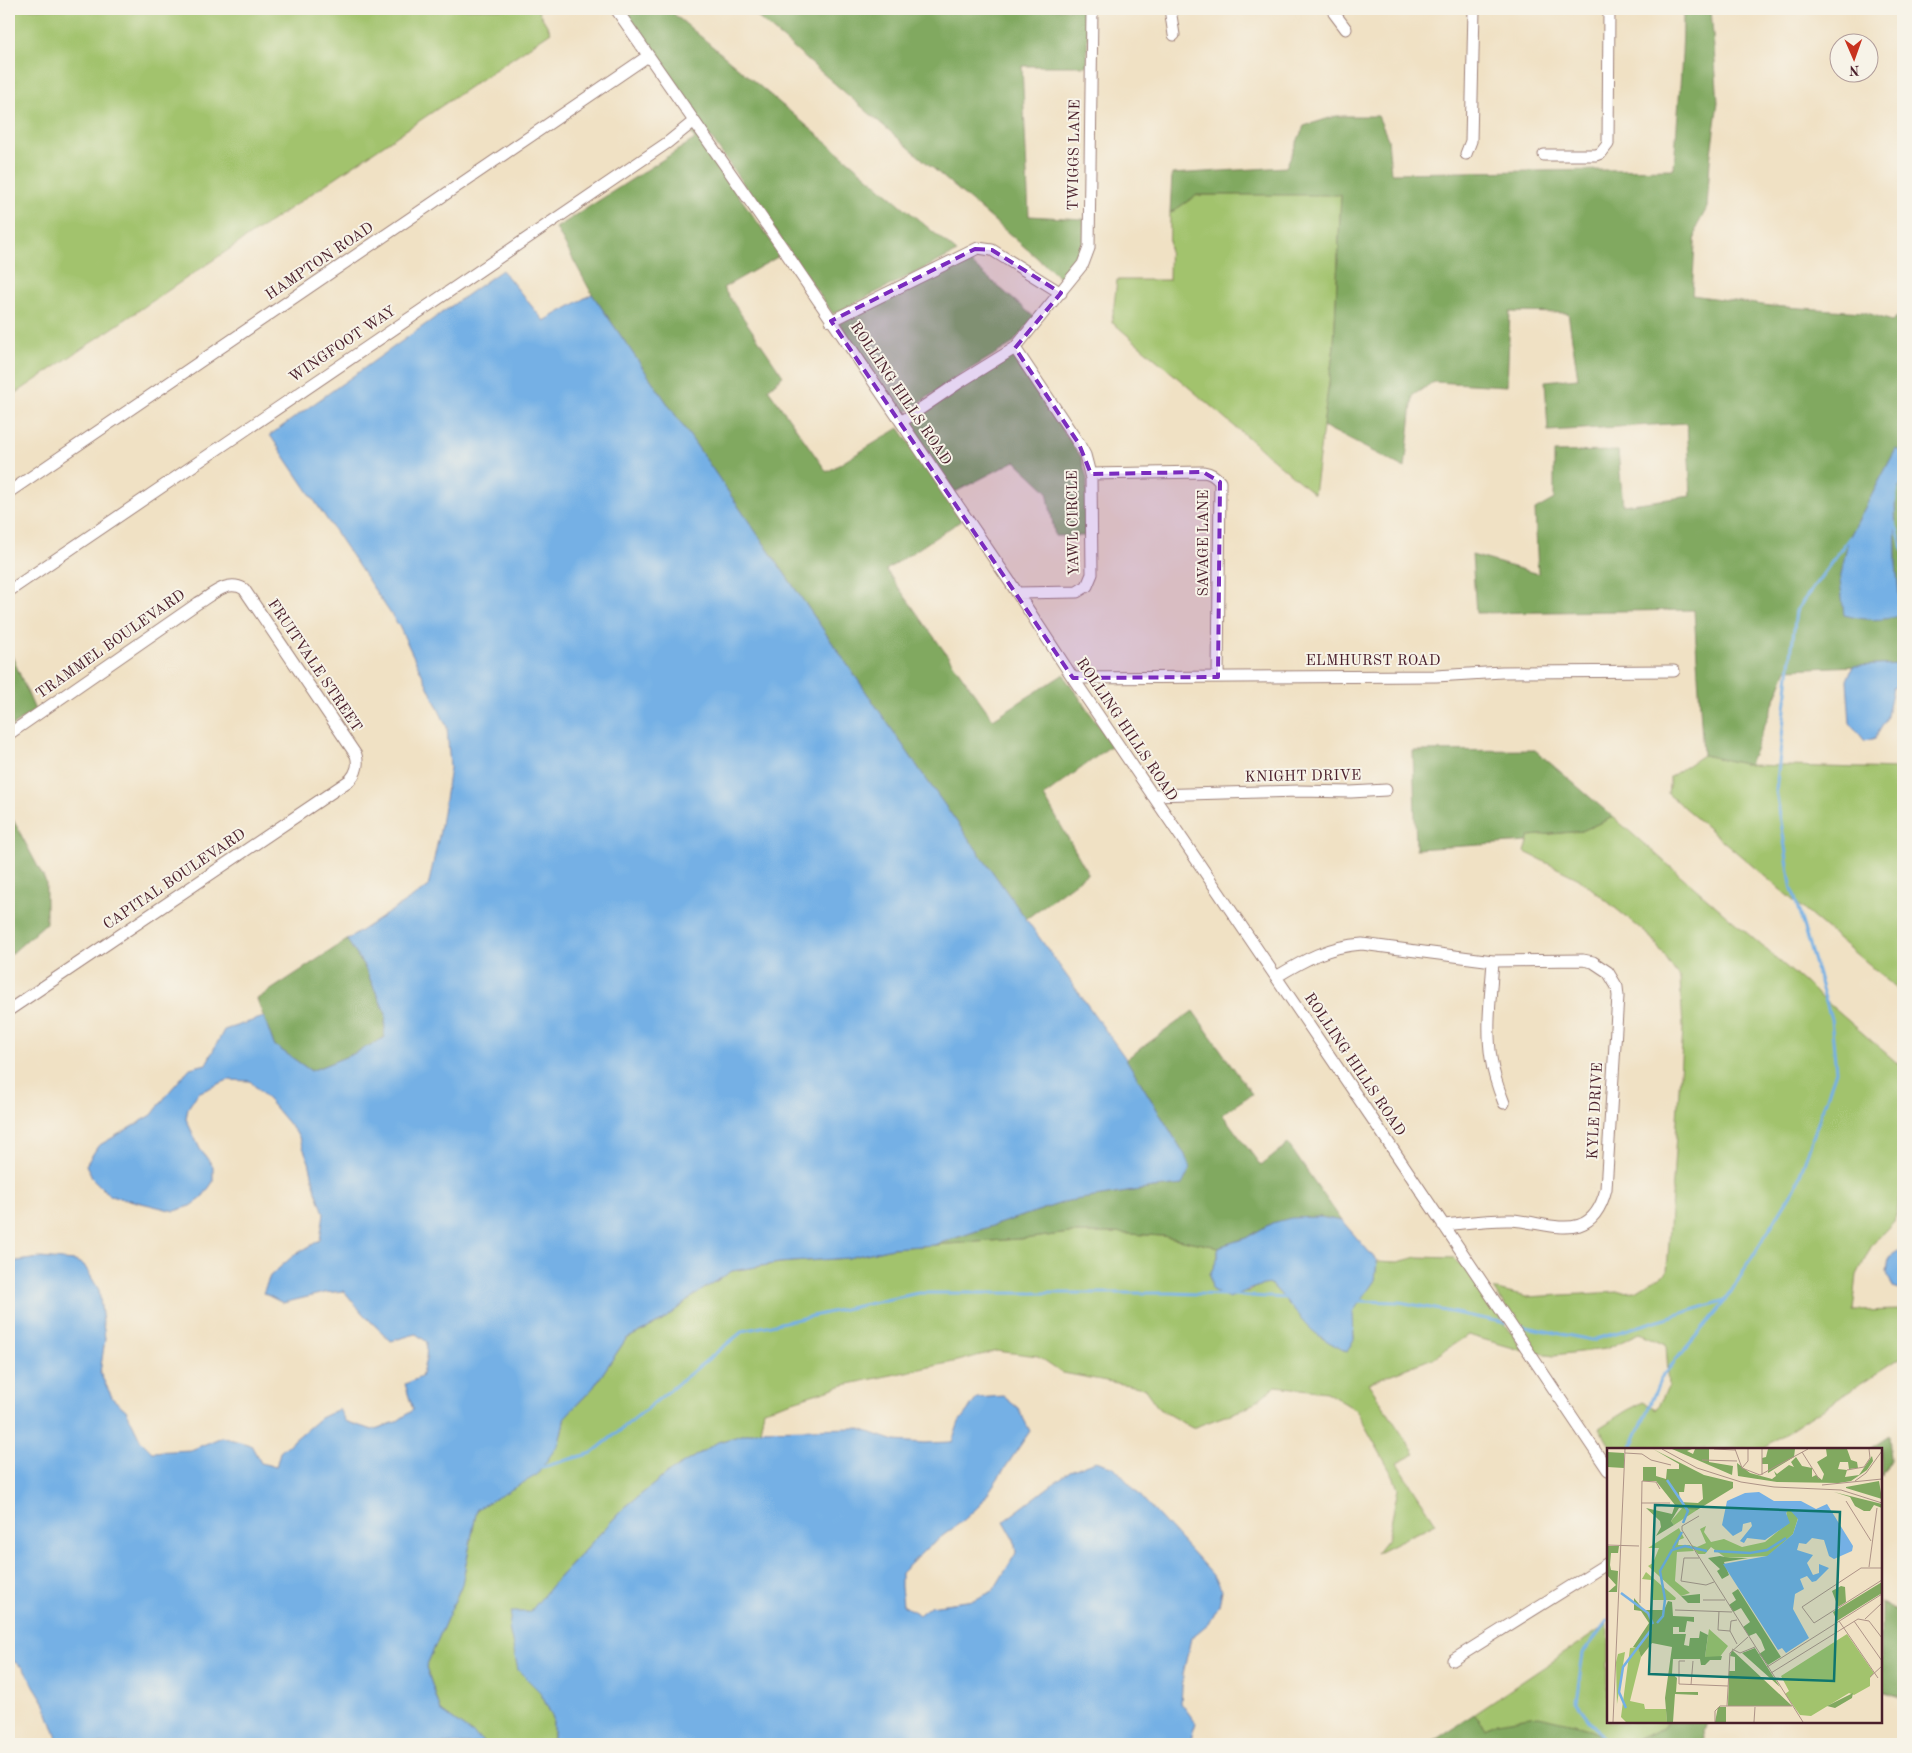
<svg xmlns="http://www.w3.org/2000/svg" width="1912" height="1753" font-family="'Old Standard TT',serif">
  <rect width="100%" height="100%" fill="#f7f3e8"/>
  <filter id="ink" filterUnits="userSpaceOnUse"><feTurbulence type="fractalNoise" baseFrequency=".02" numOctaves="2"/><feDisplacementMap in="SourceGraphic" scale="10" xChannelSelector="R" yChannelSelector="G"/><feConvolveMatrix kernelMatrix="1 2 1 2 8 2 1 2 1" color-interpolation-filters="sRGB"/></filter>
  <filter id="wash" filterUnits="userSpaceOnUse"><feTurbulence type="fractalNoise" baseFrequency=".0096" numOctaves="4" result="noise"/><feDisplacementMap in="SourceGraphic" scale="20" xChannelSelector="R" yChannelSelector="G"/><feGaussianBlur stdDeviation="1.12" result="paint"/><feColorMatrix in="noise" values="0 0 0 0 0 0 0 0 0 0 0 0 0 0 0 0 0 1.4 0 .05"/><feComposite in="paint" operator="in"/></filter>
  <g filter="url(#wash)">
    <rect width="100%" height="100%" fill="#f0e1c4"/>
    <path fill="#a2c36d" stroke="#76714c" d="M9 9H537L551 32 9 398Z
      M1341 194 1334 346 1314 494 1112 322 1117 280H1169L1170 213 1197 195Z
      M1703 755 1749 765 1901 769 1903 782V994L1668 794 1670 777Z
      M1613 817 1903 1068V1179L1897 1212 1894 1221 1872 1245 1857 1275 1853 1311 1903 1310V1356L1762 1449H1612L1599 1428 1626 1411 1643 1402 1656 1409 1669 1386 1666 1345 1640 1333 1606 1349 1554 1355 1537 1353 1493 1289 1526 1297 1636 1291 1667 1272 1683 1028 1680 979 1653 939 1614 907 1581 880 1525 852 1530 836 1582 831Z
      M1069 1233H1114L1163 1236 1218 1247V1258L1210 1274 1248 1292 1260 1285 1271 1284C1289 1302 1304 1322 1323 1339H1354L1352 1312 1375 1280 1377 1261 1398 1262 1417 1257 1454 1258 1469 1272 1524 1351 1468 1335 1433 1358 1368 1383 1415 1454 1397 1463 1436 1523 1376 1553 1388 1538 1398 1489 1393 1476 1356 1410 1326 1392 1276 1386 1247 1408 1192 1428 1159 1409 1144 1388 1063 1373 1038 1356 996 1351 958 1361 844 1385 764 1410 760 1430 718 1442 669 1472 624 1508 552 1585 530 1613 518 1669 540 1692 553 1718V1744H487L441 1711 426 1667 462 1584 477 1509 559 1443 565 1417 593 1388 626 1339 662 1321 696 1294 732 1271 779 1263 848 1258 892 1248 1032 1238Z
      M1608 1624V1722H1668L1664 1728 1625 1744H1615L1583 1726 1497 1722 1486 1728 1474 1714Z"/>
    <path fill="#81a960" stroke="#666446" d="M622 9H668L957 252 833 314Z
      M748 9H1088L1087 66H1022L1029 216 1084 219C1084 252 1084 254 1064 281Z
      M1681 9H1711L1718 102 1710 161 1707 208 1696 228 1692 295 1770 306 1864 312 1892 321 1903 312V452L1896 449 1848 540 1901 615 1896 564 1895 495 1903 480V664L1787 669 1749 765 1703 755 1694 610 1476 613 1472 555 1538 574 1535 510 1554 499V452L1618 451 1623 505 1691 496 1687 423 1548 431 1545 381 1578 378 1568 313 1510 312 1507 386 1434 382 1413 395 1405 468 1323 426 1334 346 1341 195H1197L1170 213 1172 174 1286 167 1304 126 1336 116H1378L1388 139 1391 173 1674 169C1677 117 1683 66 1683 15Z
      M692 130 781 255 723 288 783 376 768 389 827 472 899 428 962 520 886 570 993 719 1064 674 1068 683 1070 684 1112 745 1044 796 1088 873 1026 919 924 776 592 294 556 228 695 139 690 131Z
      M966 259 1034 317 1012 344 957 377 902 415 839 323Z
      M1013 355 1081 457 1087 478V536H1055L1047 491 1015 461 955 492 908 424 962 386Z
      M9 649 35 710 9 728Z
      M1535 750 1613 817 1582 831 1530 836 1528 842 1416 849 1413 751Z
      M9 812 46 882V923L9 956Z
      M347 940 364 966 386 1014 384 1038 353 1054 311 1071 274 1045 257 999Z
      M1193 1011 1252 1094 1222 1114 1261 1166 1288 1144 1342 1221 1320 1217 1272 1223 1246 1238 1218 1247 1163 1236 1114 1233H1069L1032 1238 934 1245 1068 1201 1153 1188 1182 1185 1185 1155 1126 1059Z
      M1889 1435 1891 1460 1881 1477V1449H1868Z
      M1881 1602 1903 1618V1697L1881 1690Z
      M1474 1714 1486 1728 1497 1722 1538 1716 1583 1726 1615 1744H1429Z
      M1668 1722H1706L1703 1732 1705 1744H1625L1664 1728Z"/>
    <path fill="#74b0e5" stroke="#5f6888" d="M502 270 544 321 592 294 924 776 1126 1059 1185 1155 1190 1169 1182 1185 1153 1188 1068 1201 934 1245 892 1248 848 1258 779 1263 732 1271 696 1294 662 1321 626 1339 593 1388 565 1417 559 1443 537 1475 477 1509 462 1584 426 1667 441 1711 487 1744H59L44 1702 23 1668 9 1658V1262L40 1258 75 1261 84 1265 99 1290 105 1339 100 1373 113 1399 126 1410 141 1441 152 1452 191 1450 222 1437 251 1445 261 1463 276 1467 280 1452 320 1418 339 1409 345 1421 372 1430 396 1422 413 1410 405 1384 421 1377 426 1359 427 1342 416 1334 391 1341 363 1314 344 1291 324 1293 283 1303 263 1293 270 1276 293 1256 320 1240 324 1213 316 1191 309 1162 298 1135 271 1103 250 1081 228 1080 198 1093 188 1108 186 1119 200 1149 213 1166V1182L201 1199 191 1206 174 1211 109 1195 92 1178 86 1165 98 1146 152 1115 169 1092 190 1068 206 1064 224 1030 264 1017 274 1045 311 1071 353 1054 384 1038 386 1014 364 966 347 940 428 887 440 831 450 768 447 727 399 626 270 435Z
      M1896 449 1903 452V480L1895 495 1896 564 1901 615C1882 622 1863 620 1844 615L1840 580 1848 540Z
      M1903 664V685L1893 688 1886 720 1875 738 1865 741 1850 723 1847 680 1853 666Z
      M1320 1217 1342 1221 1377 1261 1375 1280 1353 1312 1354 1339 1347 1352C1332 1344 1316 1336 1305 1323 1293 1310 1283 1296 1271 1284 1256 1285 1243 1293 1229 1298L1212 1290 1210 1274 1218 1258V1247L1246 1238 1272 1223 1291 1218Z
      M1898 1251H1903V1291L1893 1288 1887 1273 1889 1257Z
      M1003 1396 1018 1408 1030 1431 980 1505 964 1520 929 1546 901 1573V1587L903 1605 919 1615 930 1606 974 1600 993 1591 1016 1553 1014 1539 1004 1521 1070 1471 1096 1461 1114 1467 1212 1574 1222 1590 1219 1605 1209 1623 1191 1638 1183 1674 1181 1703 1196 1723 1189 1744H553V1718L540 1692 518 1670 509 1628 511 1612H530L552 1585 624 1508 669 1472 718 1442 760 1430 857 1428 895 1441 924 1443 952 1442 959 1422 977 1398Z"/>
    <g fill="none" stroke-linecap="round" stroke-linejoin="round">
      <path stroke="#74b0e5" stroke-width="3" d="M1894 503 1897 489
        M1895 523 1903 549
        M1232 1295 1288 1298
        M1357 1301 1400 1302 1506 1323
        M1515 1325 1592 1340 1726 1300 1796 1186 1836 1071 1831 1019 1791 885 1776 790 1796 611 1850 537
        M1631 1449 1661 1378 1726 1300
        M539 1468 592 1453 743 1331 918 1293H1171L1226 1295
        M1607 1744 1576 1702 1583 1653 1608 1621"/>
    </g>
  </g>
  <g filter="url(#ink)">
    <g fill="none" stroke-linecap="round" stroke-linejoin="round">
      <defs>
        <path id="minor" d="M616 9 782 247 1010 582 1073 678 1382 1133 1608 1470
          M1170 9 1174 35
          M1334 9V13L1346 29
          M1466 154 1471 141 1474 9
          M1544 155H1596L1601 153 1608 144 1609 9
          M831 321 978 248 992 250 1061 293
          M1015 348 1079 444 1085 455 1091 478 1092 574 1087 586 1077 592 1017 593
          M901 422 960 382 1015 348 1083 264 1089 248 1092 9
          M1091 474 1203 472C1211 473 1215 476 1220 482L1218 677
          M9 492 648 56
          M9 591 667 143 693 122
          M1073 678 1436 676 1502 672 1674 671
          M9 734 198 603C212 595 227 579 244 589L356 755C359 765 357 772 350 780L9 1010
          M1152 795 1299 791 1351 792 1386 790
          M1493 961C1491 993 1486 1027 1491 1058 1493 1074 1498 1088 1504 1103
          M1276 977C1304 960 1329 946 1362 944L1493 961 1583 960 1593 962 1608 972 1617 987 1618 996 1606 1189C1592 1246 1552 1223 1512 1220 1489 1219 1466 1223 1443 1225
          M1453 1660 1608 1563"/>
      </defs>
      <use href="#minor" stroke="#9d8078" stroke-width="13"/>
      <use href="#minor" stroke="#fff" stroke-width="11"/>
    </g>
  </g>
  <path fill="#7b2cbf" fill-opacity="0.2" stroke="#7b2cbf" stroke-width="4" stroke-dasharray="10 6" stroke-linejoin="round" d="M975 249 992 250 1061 293 1015 348 1079 444 1091 474 1203 472 1220 482 1218 677 1073 678 831 321Z"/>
  <g text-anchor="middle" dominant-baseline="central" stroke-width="4" stroke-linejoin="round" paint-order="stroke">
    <g font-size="15" fill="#4a1f2b" stroke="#f7f3e8">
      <text transform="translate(1075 155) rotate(-89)">TWIGGS LANE</text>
      <text transform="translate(320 262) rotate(-34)">HAMPTON ROAD</text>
      <text transform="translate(343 345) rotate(-34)">WINGFOOT WAY</text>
      <text transform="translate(900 394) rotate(56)">ROLLING HILLS ROAD</text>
      <text transform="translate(1074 523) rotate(-91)">YAWL CIRCLE</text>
      <text transform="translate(1204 543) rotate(-90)">SAVAGE LANE</text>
      <text transform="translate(111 645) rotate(-35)">TRAMMEL BOULEVARD</text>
      <text x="1373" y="661">ELMHURST ROAD</text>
      <text transform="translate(314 666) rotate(56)">FRUITVALE STREET</text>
      <text transform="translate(1126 730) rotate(56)">ROLLING HILLS ROAD</text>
      <text transform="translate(1303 777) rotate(-1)">KNIGHT DRIVE</text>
      <text transform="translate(175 880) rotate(-34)">CAPITAL BOULEVARD</text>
      <text transform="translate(1354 1065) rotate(56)">ROLLING HILLS ROAD</text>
      <text transform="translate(1596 1111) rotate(-87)">KYLE DRIVE</text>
    </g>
  </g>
  <g transform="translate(1607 1448)">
    <rect width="275" height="275" fill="#f0e1c4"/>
    <path d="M76 59 90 62 67 77 64 73ZM179 62 186 63 191 70 186 86 161 108 119 110 104 99 98 106H91L84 97 90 99 99 95 93 81 99 78 97 84 104 94 117 91 135 99 158 94 181 75ZM72 80 77 90 72 92 71 97H83L87 103 70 104 68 133 83 145 74 148 41 118 46 115 52 100H41ZM39 124 69 150 68 152H46L44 132 35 131ZM102 181 121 198 112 210 98 209ZM240 186 267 225 263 230V238L247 247 242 245 204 268 193 267 178 246 182 243 174 228ZM31 199 34 209 23 253 37 256 38 261H59L60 274H19L14 269 23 200ZM18 204 10 256V259L9 214 11 206Z" fill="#a2c36d"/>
    <path d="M46 1 97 27 126 34V40L90 62 72 60 64 73 67 77 49 88 54 79 53 73 39 60 65 66 68 57 49 33H36V19H49V28L59 31 60 21H72V16ZM78 36H95L96 51 91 55 73 54 72 44H77ZM65 1H85L80 3 86 6 88 1H102V14L126 18 125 27ZM161 1H188L187 9 161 25V16H155V10L159 9ZM219 1H240L244 12 250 14 251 20 242 21 241 14H233L231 21 240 22 238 29 252 27 265 8 266 13 260 22 244 33 232 35 170 34 131 28 130 15 143 25 165 31 169 28 167 23 170 26 182 17 187 19 184 14 189 9 195 18 205 20V29L209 27 215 32 217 26 210 14 220 8ZM0 4 17 5V20L0 19ZM272 33 275 51 239 40V39ZM227 44 275 56V60L267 57 263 63H257L248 58 243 49ZM1 98H12L11 105H4L3 117 4 122 11 123 10 144H1L9 137 0 127ZM113 108 123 110H141L117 114 122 127 115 131 110 123 113 121 101 110ZM275 134V145L230 173 226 164ZM234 138 238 139 239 154 231 159 225 143ZM131 141 174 209 161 217 152 206 158 202 154 192 149 185 142 188 136 179 143 174 134 160 126 164 122 157 129 152 125 145ZM93 146V155H81L74 148ZM27 150 37 162H57L61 153 65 154 66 168 87 169V174L80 173 78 184H72V179H66V186H79L77 197 82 198 83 190H92L93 183 101 187 98 209 115 208 114 212H103L98 217H94L93 211H66L65 226 70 230 69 244H91V247L68 246 66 274H60L58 250 65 199 45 195 34 209 31 200 26 199 42 175 34 163 27 162ZM148 200 173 239 135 205ZM125 202 183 256 185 258H121L122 223H128V209L123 208ZM246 245 245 250 228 260 220 258ZM111 259H119V274H108Z" fill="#81a960" fill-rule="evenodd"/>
    <path d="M152 44 167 53H194L209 61 220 56 246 98 245 103 227 111 222 108 217 92 205 90 199 96 192 95 190 102 206 107 200 115 206 127 212 125V116L222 120 209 133 205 134 200 128 193 131 197 141 188 146 186 161 202 190 179 205 175 200 171 202 116 116 160 108 186 86 191 71 182 61 179 65 183 75 158 92 140 90 137 95 133 93 145 78 144 74 136 76 135 83 126 88 115 77 120 53 138 45Z" fill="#74b0e5"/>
    <path fill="none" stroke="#74b0e5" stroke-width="2.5" d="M60 32 81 63 76 75M66 100 75 84M107 103 143 105 160 102 179 90M14 145 41 165 46 176M50 175 56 168 58 151 53 123 65 102 78 98 100 103M19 260 12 244 16 219 44 182"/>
    <path fill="none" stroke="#ae9387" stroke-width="1" d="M55 1 90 20 134 34 167 39 234 42 275 55M107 1 128 2M128 1 135 20 153 27 201 1M195 4 212 31M18 5 35 6 44 12 64 17M95 12 130 13M135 20 141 13V1M240 22 257 19 263 10 262 1M155 27V1M248 33 259 25 275 3M215 37 275 31M239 53 264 93M34 55H63M92 68 75 78V82L196 274M0 97 32 98M92 110H77L74 133 99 137 107 134M262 119 270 60M275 120H254L195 159 207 175 275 132M96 152H118M33 155 35 33 49 34 53 41M68 162 125 164M112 163 111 182 123 183M258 171 275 155M130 172 124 173 123 183 130 196M232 173 271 230M247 173 275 213M125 201 133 205 148 199M78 213H72V236L121 238M160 219 275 146M164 225 251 171 262 173 275 190M263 229 275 218M84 237 86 213M120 258 123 205 141 189M6 274 18 1M108 274V263L113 258H185M147 274 148 259"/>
    <path fill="#0f766e" fill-opacity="0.15" stroke="#0f766e" stroke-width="2.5" d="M48 57 233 64 227 233 42 226Z"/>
    <rect width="275" height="275" fill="none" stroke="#4a1f2b" stroke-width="2.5"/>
  </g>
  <rect width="1912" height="1753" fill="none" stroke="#f7f3e8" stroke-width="30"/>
  <g transform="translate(1854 58) rotate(178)"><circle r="24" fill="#f7f3e8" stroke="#b29e9c"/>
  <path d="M0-4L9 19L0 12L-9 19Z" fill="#c8321e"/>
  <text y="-8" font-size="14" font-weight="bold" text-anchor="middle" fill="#4a1f2b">N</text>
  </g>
</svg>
